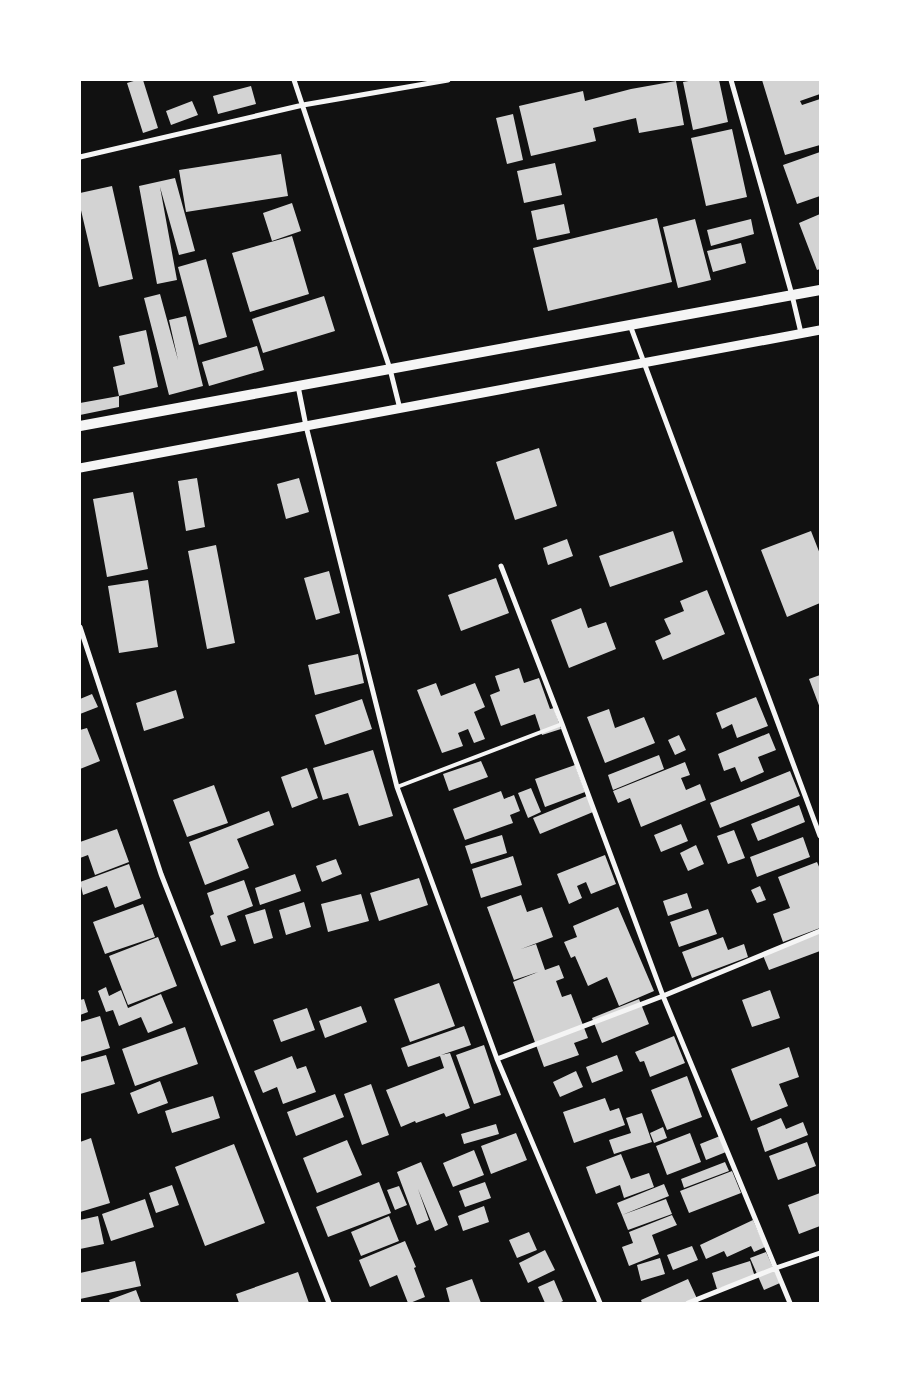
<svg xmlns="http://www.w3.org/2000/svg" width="900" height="1383" font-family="Commissioner,sans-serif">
  <rect width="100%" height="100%" fill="#111"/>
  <path fill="#d3d3d3" d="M137 80H143L158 128 143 133 127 83Z
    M694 80H719L728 122 693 130 683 82Z
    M762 80H820V94L800 101 802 105 820 99V145L785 155Z
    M676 81 684 125 639 133 636 118 593 128 596 141 531 156 519 106 583 91 585 101 631 89Z
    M251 86 256 104 218 114 213 96Z
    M192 101 198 115 171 125 166 111Z
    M513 114 523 160 507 164 496 118Z
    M732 129 747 197 706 206 691 138Z
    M820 152V196L797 204 783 165Z
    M281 154 288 196 186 212 179 170Z
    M555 163 562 195 524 203 517 171Z
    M175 178 195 251 179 255 160 187 177 280 157 284 139 186Z
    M112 186 133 279 99 287 80 206V193Z
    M292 203 301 231 272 241 263 213Z
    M564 204 570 233 537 240 531 211Z
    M820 214V269L817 270 799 223Z
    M657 218 672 282 548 311 533 248Z
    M695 219 711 280 678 288 663 227Z
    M751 219 754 234 711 246 707 230Z
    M292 236 309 294 250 312 232 253Z
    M741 243 746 263 713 272 707 251Z
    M206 259 227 337 199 345 178 267Z
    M160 294 178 360 169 320 186 316 203 386 169 395 144 298Z
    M324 296 335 331 263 353 252 319Z
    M146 330 158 387 119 396V407L80 415V403L119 396 113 367 125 364 119 336Z
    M257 346 264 370 209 386 202 362Z
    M539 448 557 506 515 520 496 462Z
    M197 478 205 527 186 531 178 481Z
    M299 478 309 512 286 519 277 484Z
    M133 492 148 569 107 577 93 499Z
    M673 531 683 562 610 587 599 556Z
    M811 531 820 554V603L787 617 761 550Z
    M567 539 573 556 548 565 543 548Z
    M216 545 235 643 207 649 188 551Z
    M329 571 340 613 316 620 304 578Z
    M496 578 509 613 461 631 448 595Z
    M148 580 158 647 119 653 108 586Z
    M707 590 725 634 663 660 655 641 671 634 664 619 684 611 680 601Z
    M581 608 588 628 606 622 616 649 569 668 551 620Z
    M358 654 364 683 315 695 308 665Z
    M519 668 524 683 539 678 550 709 554 708 561 729 542 735 535 714 501 726 490 695 500 691 495 676Z
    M820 675V708L809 679Z
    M436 683 441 696 475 683 485 707 474 712 485 739 474 743 468 729 458 733 463 746 442 753 417 690Z
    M176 690 184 718 144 731 136 703Z
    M92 694 98 707 80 714V699Z
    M756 697 768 726 737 738 732 724 722 729 716 713Z
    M362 699 372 729 325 745 315 715Z
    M609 709 615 728 644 717 655 743 605 763 587 717Z
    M87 728 100 761 80 769V730Z
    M769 733 776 750 758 757 764 772 741 782 735 767 724 771 718 754Z
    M679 735 686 750 675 755 668 740Z
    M373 750 393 816 359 826 348 793 323 800 313 768Z
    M659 755 664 769 613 790 608 775Z
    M481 761 488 777 449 791 443 774Z
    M685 762 690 775 681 778 686 790 700 784 706 800 641 827 630 798 618 803 613 791Z
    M575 765 585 792 545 807 535 779Z
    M307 768 318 798 292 808 281 777Z
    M790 771 800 796 720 828 710 803Z
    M214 785 228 823 187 837 173 800Z
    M531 788 541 812 528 818 518 793Z
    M501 791 504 799 514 795 520 811 510 815 513 823 465 840 453 809Z
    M587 796 593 812 540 834 533 818Z
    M799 805 805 822 758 841 751 824Z
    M269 811 274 825 237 839 249 868 205 885 189 842Z
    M681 824 688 841 661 852 654 835Z
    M117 829 129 862 95 875 88 855 80 858V842Z
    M734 830 745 858 728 864 717 836Z
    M502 835 507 853 471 864 465 846Z
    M803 837 810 857 757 877 750 857Z
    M696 845 704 864 688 871 680 853Z
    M605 855 616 884 591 894 586 882 577 886 582 898 569 904 557 874Z
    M513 856 522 885 481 898 472 869Z
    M336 859 342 874 322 882 316 866Z
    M817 862 820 869V928L783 942 773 914 790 908 778 877Z
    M129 864 141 898 115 908 107 886 83 895 80 882Z
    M295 874 301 891 260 905 255 888Z
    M419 878 428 905 379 921 370 893Z
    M244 880 253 906 227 916 236 941 221 946 210 916 214 914 207 893Z
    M760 886 766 900 757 903 751 890Z
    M687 893 692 908 668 916 663 901Z
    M361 894 369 921 328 932 321 904Z
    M521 895 527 912 542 907 553 937 521 949 536 944 545 970 559 965 564 978 556 981 562 997 571 994 588 1038 574 1043 579 1055 544 1067 513 982 538 972 514 980 487 907Z
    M304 902 311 927 286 935 279 910Z
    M143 904 155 937 105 954 93 922Z
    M618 907 654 991 619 1006 607 977 588 986 575 956 571 958 564 942 577 937 573 926Z
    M265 909 273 938 254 944 245 915Z
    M708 909 717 934 679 947 670 922Z
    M820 931V951L769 970 762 953Z
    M158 937 177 986 128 1005 109 956Z
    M723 937 728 950 744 944 748 957 692 978 682 952Z
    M439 983 455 1026 410 1042 394 999Z
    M106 987 109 996 121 990 128 1008 161 994 173 1023 148 1033 141 1017 119 1026 113 1010 106 1012 98 991Z
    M770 990 780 1018 752 1027 742 1000Z
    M84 999 88 1012 80 1015V1000Z
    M639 999 649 1024 602 1043 592 1018Z
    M361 1006 367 1022 325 1038 319 1021Z
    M307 1008 315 1030 281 1042 273 1020Z
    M100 1016 110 1048 80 1057V1022Z
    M464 1026 471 1045 441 1055 450 1053 470 1108 446 1117 444 1113 416 1123 415 1121 401 1127 386 1090 444 1068 440 1056 408 1067 401 1048Z
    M185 1027 198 1064 135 1086 122 1049Z
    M674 1036 685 1063 650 1077 644 1061 640 1062 635 1052Z
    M484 1045 501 1095 474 1104 456 1055Z
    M789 1047 799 1077 779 1084 788 1106 751 1121 731 1069Z
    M106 1055 115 1084 80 1094V1062Z
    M617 1055 623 1071 592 1083 586 1067Z
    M292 1056 297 1069 306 1066 316 1092 283 1104 277 1087 263 1093 254 1071Z
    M576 1071 583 1087 560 1097 553 1082Z
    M687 1076 702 1117 667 1130 651 1090Z
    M160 1081 168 1103 138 1114 130 1093Z
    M371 1084 389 1135 362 1145 344 1094Z
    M335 1094 344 1117 296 1136 287 1112Z
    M213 1096 220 1118 172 1133 165 1111Z
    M605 1098 610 1111 619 1108 625 1125 574 1143 563 1112Z
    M642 1113 652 1142 614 1154 609 1140 631 1133 626 1118Z
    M781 1118 786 1129 803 1122 808 1135 765 1152 757 1128Z
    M496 1124 499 1134 464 1144 461 1134Z
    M663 1127 667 1138 654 1143 650 1133Z
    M516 1133 527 1160 491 1174 481 1146Z
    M690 1133 701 1162 667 1175 656 1146Z
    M720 1136 726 1152 706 1160 700 1144Z
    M91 1138 110 1203 80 1212V1142Z
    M347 1140 362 1175 317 1193 303 1158Z
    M807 1142 816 1166 778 1180 769 1156Z
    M234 1144 265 1223 205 1246 175 1167Z
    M474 1150 484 1175 453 1187 443 1163Z
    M621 1154 631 1179 649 1173 654 1187 624 1198 620 1185 596 1194 586 1167Z
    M421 1162 448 1225 435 1231 418 1189 429 1220 417 1225 397 1172Z
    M725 1162 729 1171 684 1188 681 1179Z
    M732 1171 741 1193 689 1213 680 1191Z
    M379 1182 391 1213 328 1237 316 1207Z
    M485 1182 491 1198 465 1207 459 1191Z
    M664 1184 669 1196 622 1215 617 1203Z
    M172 1185 179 1205 156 1213 149 1193Z
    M399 1186 407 1205 395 1210 387 1190Z
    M820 1193V1226L799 1234 788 1205Z
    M145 1199 154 1227 111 1241 102 1214Z
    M666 1199 672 1214 628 1230 622 1215Z
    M484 1206 489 1222 463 1231 458 1216Z
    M672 1215 677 1225 652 1235 659 1254 629 1266 622 1247 633 1243 629 1232Z
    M98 1216 104 1244 80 1249V1220Z
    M389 1216 399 1241 361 1256 351 1232Z
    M753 1220 765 1247 754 1252 751 1246 727 1257 724 1251 706 1259 700 1245Z
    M529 1232 537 1250 517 1258 509 1240Z
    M405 1241 416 1267 414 1268 425 1297 410 1303H408L397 1275 370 1287 359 1260Z
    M692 1246 698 1260 673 1270 667 1255Z
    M545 1250 555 1270 528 1283 519 1263Z
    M766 1252 780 1283 764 1290 750 1258Z
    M660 1258 665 1274 641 1281 637 1265Z
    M135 1261 141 1286 80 1299V1273Z
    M750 1261 755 1277 717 1289 712 1273Z
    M298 1272 309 1303H239L236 1294Z
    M472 1279 481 1303H450L446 1288Z
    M688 1279 699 1303H642L641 1300Z
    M554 1280 563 1301 559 1303H545L538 1287Z
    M136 1290 141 1303H110L109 1300Z"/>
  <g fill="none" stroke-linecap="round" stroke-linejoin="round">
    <path stroke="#f5f5f5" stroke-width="4" d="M397 787 562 724"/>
    <path stroke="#f5f5f5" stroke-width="5" d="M294 80 390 369 400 409
      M731 80 792 295 801 333
      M80 157 303 105 448 80
      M630 325 820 836
      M298 386 306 426 397 787 497 1059 600 1303
      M501 566 562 724 663 996 790 1303
      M80 627 161 874 329 1303
      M497 1059 663 996 820 931
      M688 1303 776 1268 820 1253"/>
    <path stroke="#f5f5f5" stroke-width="9" d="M80 468 820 330"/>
    <path stroke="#f5f5f5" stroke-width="10" d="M80 426 820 290"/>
  </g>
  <rect width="900" height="1383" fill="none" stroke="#ffffff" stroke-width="162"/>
</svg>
